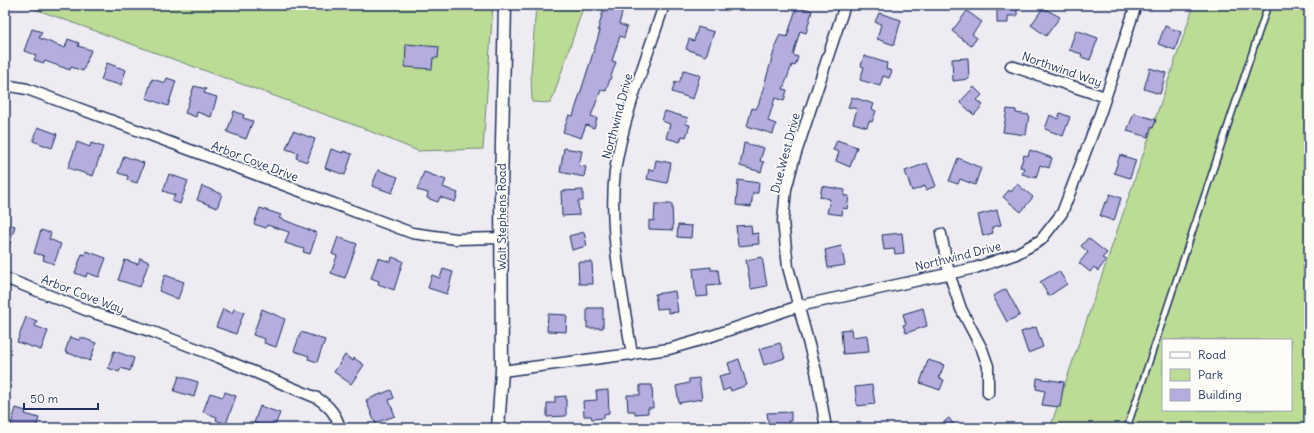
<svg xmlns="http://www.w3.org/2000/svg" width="1314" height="433" font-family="Delius,sans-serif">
  <rect width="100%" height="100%" fill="#eeecf2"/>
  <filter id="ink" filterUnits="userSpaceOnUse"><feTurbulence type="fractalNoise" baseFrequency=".025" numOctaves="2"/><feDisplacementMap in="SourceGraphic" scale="8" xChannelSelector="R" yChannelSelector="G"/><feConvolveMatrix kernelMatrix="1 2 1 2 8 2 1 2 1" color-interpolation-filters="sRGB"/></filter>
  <g filter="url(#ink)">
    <path fill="#bcdb94" stroke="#6c8579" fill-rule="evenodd" d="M24 5H493L483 149 418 151 357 126Z
      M536 5H584L551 103 532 102 531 73Z
      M1194 5H1309V428H1050ZM1163 340H1291V410H1163Z"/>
    <path fill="#b4adde" stroke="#1b2f5e" d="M997 5H1017V16H1008V23H997Z
      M609 6 623 10 619 24 627 27 624 38 620 36 612 61 616 62 606 91 601 90 591 116 597 118 594 128 586 125 581 138 563 132 569 115 573 116 600 31 598 30 603 11 607 12Z
      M797 6 812 11 806 33 800 31 793 55 798 57 795 66 792 65 783 89 787 90 784 101 775 98 768 121 776 124 773 134 747 126 752 108 756 109 759 103 777 41 780 35 787 37Z
      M1043 8 1060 17 1046 36 1031 25Z
      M967 11 982 22 972 34 977 38 971 46 952 31Z
      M879 13 901 20 894 45 877 39 881 24 875 22Z
      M1165 26 1181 32 1175 50 1158 44Z
      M698 27 714 32 706 56 686 49 689 39 694 41Z
      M32 29 42 32 39 38 65 48 68 39 79 43 78 46 91 50 83 71 71 67 70 70 45 61 44 63 34 60 36 55 24 51Z
      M1076 30 1098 38 1090 60 1081 57 1082 54 1069 50Z
      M406 44 439 47 438 58H433L432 69 405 67Z
      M864 56 887 63 886 69 892 71 889 78 883 76 880 86 860 80 864 67 861 66Z
      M968 58 969 79 953 81 952 59Z
      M107 63 126 70 121 85 101 80Z
      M1150 68 1166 73 1160 94 1144 89Z
      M684 70 700 75 693 99 672 92 675 82 679 83Z
      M167 78 176 81 168 106 146 98 152 79 165 83Z
      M194 86 206 89 204 93 217 97 211 117 197 112 196 117 185 113Z
      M974 87 982 95 977 100 983 105 974 115 960 102Z
      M852 97 874 104 872 109 876 111 872 122 869 121 867 127 853 123 857 109 848 107Z
      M1007 109 1016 110V113L1029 115 1026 135 1003 132Z
      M234 111 244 115 243 118 253 121 246 139 227 132Z
      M665 111 688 118 686 124 690 125 686 137 682 136 680 142 666 138 670 124 662 121Z
      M1060 113 1070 117 1063 136 1045 129 1050 115 1058 119Z
      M1134 113 1156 120 1153 128 1151 127 1148 137 1127 131Z
      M38 127 57 134 52 148 33 141Z
      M293 131 315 139 307 162 296 158 298 153 286 149Z
      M837 140 857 147 850 167 836 161 839 152 833 150Z
      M77 142 90 147 91 143 103 147 93 176 68 168Z
      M744 143 764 148 760 161 764 162 761 172 740 166Z
      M564 148 582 151 579 166 586 167 584 177 560 172Z
      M331 149 343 153V151L352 154 345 175 325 168Z
      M1030 150 1052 158 1049 168 1040 165 1036 178 1022 174 1024 168 1020 167 1024 155 1028 156Z
      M1120 155 1136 160 1130 178 1114 173Z
      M124 156 144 163 137 183 127 180 128 176 118 173Z
      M958 158 981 168 975 185 960 179 958 184 949 181Z
      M656 160 671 163 667 183 647 179 649 169 654 170Z
      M927 163 936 186 926 190 925 186 912 191 905 171Z
      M378 170 398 177 392 193 372 186Z
      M424 172 446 180 443 187 458 193 455 202 440 197 438 202 427 198 428 193 417 190Z
      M169 174 188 181 180 204 172 201 175 195 163 191Z
      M738 180 759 183 758 193H753L751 207 736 205Z
      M1017 184 1033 197 1021 212 1003 197 1009 190 1011 192Z
      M202 186 222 194 217 208 197 200Z
      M822 186 845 190 844 196H849L847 209 843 208 842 215 827 213 830 199 820 197Z
      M583 190V201H578L579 215 562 216 561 191Z
      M1110 194 1121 198 1114 221 1100 216 1105 202 1107 203Z
      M655 204H672L673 230 649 229V220L654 221Z
      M260 208 281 215 279 218 317 233 310 254 303 252 304 249 285 243 289 232 267 225 266 228 254 224Z
      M997 210 1001 225 992 227 993 233 983 236 978 215Z
      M5 223 15 226 7 253H5Z
      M678 225 692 226 691 238 677 237Z
      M751 225 752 234 758 233 759 244 738 246 736 226Z
      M41 230 51 233 49 239 61 244 54 264 43 260 44 256 34 253Z
      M584 232 587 246 572 250 569 236Z
      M902 233 904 253 895 254 894 249 884 250 882 235Z
      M338 237 357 244 345 278 331 273 337 256 332 254Z
      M1088 238 1107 253 1102 258 1106 260 1098 271 1094 267 1090 272 1079 263 1088 252 1081 246Z
      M841 246 845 265 828 268 825 250Z
      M86 251 106 258 99 277 87 273 86 277 75 273 82 254 85 255Z
      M392 257 403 261 394 290 378 284 379 281 371 278 378 258 391 262Z
      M762 257 767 286 751 289 746 260Z
      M140 258 149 262 140 287 118 280 125 260 138 264Z
      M578 262H592L593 284H579Z
      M711 267V270H718L720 285 707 286 708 296 696 297 693 269Z
      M443 269 453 272 447 294 428 288 432 275 440 278Z
      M1059 271 1067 284 1049 296 1040 282Z
      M165 275 184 282 178 299 159 291Z
      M1006 289 1020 315 1007 322 993 296Z
      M675 291 678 312 668 313V308L657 309 655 294Z
      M587 308H603V328H587Z
      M923 308 927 326 906 333 903 325 906 324 903 314Z
      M223 309 232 313 234 309 244 312 236 334 216 327Z
      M262 309 285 319 276 347 264 343 265 339 253 335Z
      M548 314 567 315 566 332 547 331Z
      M26 317 37 321 35 326 48 331 41 350 17 342Z
      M1036 327 1043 347 1028 353 1021 332Z
      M851 329 852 337 867 335 869 352 843 354 841 330Z
      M301 332 325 340 317 362 308 359 309 356 294 351Z
      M70 337 79 340 80 337 96 343 90 361 65 352Z
      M780 343 785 358 764 365 759 349Z
      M114 351 134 358 130 371 121 368 119 372 108 368Z
      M345 355 353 361 354 358 364 365 351 384 334 372Z
      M739 359 747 385 731 391 730 388 723 391 719 376 731 373 728 363Z
      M928 360 944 365 939 378 944 380 940 390 920 383Z
      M179 376 198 382 194 397 174 391Z
      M699 378 702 399 679 403 676 386 689 383V379Z
      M1037 378 1064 382 1060 407 1042 405 1045 391 1036 389Z
      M640 385H652L653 408H648V413L635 414V411H628L627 395H640Z
      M872 385 875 404 857 406 855 387Z
      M391 390 394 398 389 400 395 416 375 423 366 400Z
      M608 390 609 413 604 414V418L592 419 591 416H584L583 401 597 400 596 391Z
      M225 392 236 396 226 424 216 420 217 417 203 412 210 393 223 397Z
      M566 396V416L547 417V403H555V397Z
      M260 406 280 413 274 428H267L254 423Z
      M16 408 26 411 25 414 39 418 36 428H10Z
      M791 412V421H788L789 428H769L767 413Z
      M949 418 956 428H936Z"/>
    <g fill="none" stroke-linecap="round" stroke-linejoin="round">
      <defs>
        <path id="service" d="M1127 428 1268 5"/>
        <path id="minor" d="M1011 66 1105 97
          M5 85 27 89 412 233 456 239 501 238
          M941 234 949 273 961 309 982 349 988 366V393
          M5 278 91 312 153 332 213 355 317 398C329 406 336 414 340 428
          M632 355C623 296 608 231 615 171 623 117 647 57 664 5
          M502 371 669 349 697 341 799 306 975 268 1016 254 1041 240 1062 213 1100 114 1136 5
          M826 428 816 371 788 267 783 221 786 189 794 159 845 5"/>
        <path id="tertiary" d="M498 428 502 371 501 189 505 5"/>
      </defs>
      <use href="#service" stroke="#1b2f5e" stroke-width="8"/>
      <use href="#minor" stroke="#1b2f5e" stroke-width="13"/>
      <use href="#tertiary" stroke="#1b2f5e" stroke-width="15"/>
      <use href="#service" stroke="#fdfcf7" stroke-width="5"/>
      <use href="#minor" stroke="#fdfcf7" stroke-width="10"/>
      <use href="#tertiary" stroke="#fdfcf7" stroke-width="12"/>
    </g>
  </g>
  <g text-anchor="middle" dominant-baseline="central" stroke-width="3.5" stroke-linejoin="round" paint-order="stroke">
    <g font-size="12" fill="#1b2f5e" stroke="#fdfcf7">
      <text transform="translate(1062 69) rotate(19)">Northwind Way</text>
      <text transform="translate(617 116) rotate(-75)">Northwind Drive</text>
      <text transform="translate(785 153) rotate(-75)">Due West Drive</text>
      <text transform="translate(255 161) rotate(21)">Arbor Cove Drive</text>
      <text transform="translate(501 217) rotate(-90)">Walt Stephens Road</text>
      <text transform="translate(958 256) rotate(-14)">Northwind Drive</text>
      <text transform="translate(83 294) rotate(21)">Arbor Cove Way</text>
    </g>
  </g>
  <rect width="1314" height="433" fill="none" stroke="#fdfcf7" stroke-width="20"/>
  <rect x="10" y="10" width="1294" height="413" fill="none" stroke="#1b2f5e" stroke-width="1.5" filter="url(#ink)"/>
  <rect x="1162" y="339" width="130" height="72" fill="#fdfcf7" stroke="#a3aaba"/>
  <rect x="1170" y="352" width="20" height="6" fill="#fdfcf7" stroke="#a3aaba"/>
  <text x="1198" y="359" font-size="12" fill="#1b2f5e">Road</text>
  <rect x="1170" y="369" width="20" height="12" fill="#bcdb94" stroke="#a3aaba"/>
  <text x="1198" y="379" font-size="12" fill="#1b2f5e">Park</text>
  <rect x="1170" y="389" width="20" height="12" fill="#b4adde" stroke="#a3aaba"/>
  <text x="1198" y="399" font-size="12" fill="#1b2f5e">Building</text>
  <path d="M24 403v6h74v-6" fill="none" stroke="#1b2f5e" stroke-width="2"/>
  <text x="30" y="403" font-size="12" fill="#1b2f5e" stroke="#fdfcf7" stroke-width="3" paint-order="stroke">50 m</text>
</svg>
